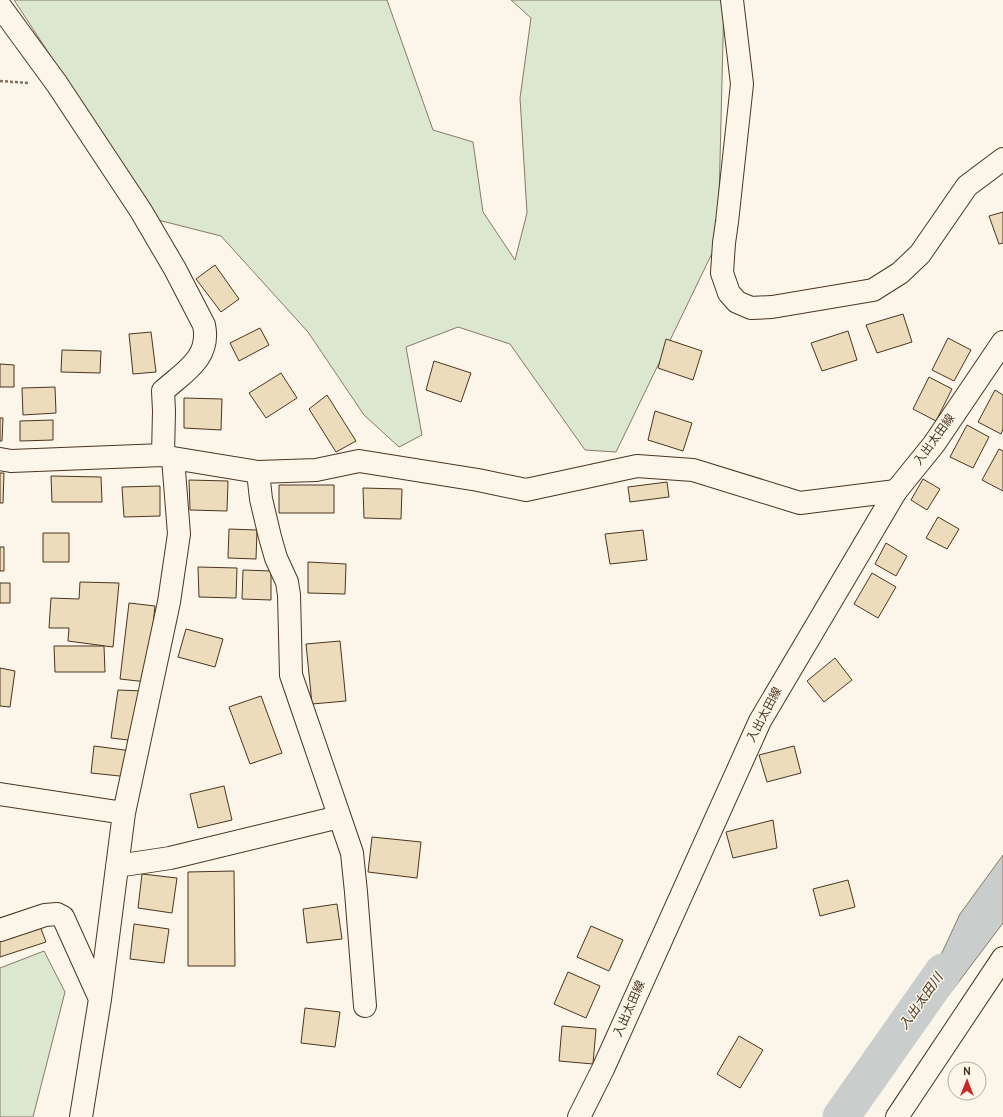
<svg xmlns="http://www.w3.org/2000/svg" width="1003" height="1117" font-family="Overpass,'Noto Sans JP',sans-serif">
  <rect width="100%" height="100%" fill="#fbf6e9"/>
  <path fill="#dce7d0" stroke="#887966" d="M14 0H387L433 130 473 142 483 212 515 260 527 213 520 98 531 18 511 0H724L718 241 616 452 585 450 510 344 458 327 406 347 422 435 399 447 364 415 308 332 221 236 158 220Z
    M44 951 65 992 33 1117H0V968Z"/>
  <path fill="#c9cecd" stroke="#887966" d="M1003 855V923L948 996 914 1013 960 914Z"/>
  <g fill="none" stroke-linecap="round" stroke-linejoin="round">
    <path stroke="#c9cecd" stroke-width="37" d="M841 1117 943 972"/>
  </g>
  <path fill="#ecdcbc" stroke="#4a3520" d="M1003 212V243L999 244 989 216Z
    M215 265 239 299 221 312 196 279Z
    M903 314 912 342 877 353 866 325Z
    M260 328 269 345 239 361 230 343Z
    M848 331 857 360 822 371 811 343Z
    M151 332 156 372 133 374 129 334Z
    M948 338 971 350 954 381 932 370Z
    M666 339 702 351 693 380 658 368Z
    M62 350 101 351 100 373 61 372Z
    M434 361 471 373 461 402 426 390Z
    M0 364 14 365V387H0Z
    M281 373 297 398 266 418 249 393Z
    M929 377 952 389 936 421 913 409Z
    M55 387 56 413 23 415 22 388Z
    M995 390 1003 395V429L1001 434 978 422Z
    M327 395 356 441 336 452 309 409Z
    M184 398 222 399 221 430 184 428Z
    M655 411 692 423 683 451 648 440Z
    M0 418H3L2 441H0Z
    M53 420V440L20 441V421Z
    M967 425 989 437 973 468 950 457Z
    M999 449 1003 451V491L982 480Z
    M0 473H4L3 503H0Z
    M51 476 101 477 102 502H52Z
    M923 479 940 489 927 510 911 500Z
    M189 480 228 481 227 511 190 510Z
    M667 482 669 497 630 502 628 487Z
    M279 485H334V513H279Z
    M160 486V516L124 517 122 487Z
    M363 488 402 489 401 519 364 518Z
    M938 517 959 529 947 549 926 538Z
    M229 529 257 530 256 559 228 558Z
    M643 530 647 560 610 564 605 534Z
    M43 533H69V562H43Z
    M886 543 907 556 896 576 875 564Z
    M0 547H4V571H0Z
    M308 562 346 564 345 594 308 593Z
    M198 567 237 568 236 598 199 597Z
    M243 570 271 571V600L242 599Z
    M872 573 896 587 878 618 854 604Z
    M80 582 119 583 113 647 68 641 69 628H49L51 598 79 599Z
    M0 583H10V603H0Z
    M129 603 155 606 147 682 120 679Z
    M186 629 223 639 215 667 178 657Z
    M340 641 346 701 312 704 306 644Z
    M54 646H104L105 672H55Z
    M835 658 852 680 824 702 807 681Z
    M0 668 15 671 10 707 0 706Z
    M118 690 144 691 137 741 111 738Z
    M261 696 282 753 250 764 229 707Z
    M94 746 132 751 129 777 91 773Z
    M794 746 801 773 767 782 759 755Z
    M224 786 232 820 198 828 190 794Z
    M773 820 777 848 733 858 726 832Z
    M372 837 421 842 417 878 368 872Z
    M234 871 235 966H188V872Z
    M142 874 177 878 172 913 138 908Z
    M848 880 855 907 820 916 813 889Z
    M337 904 342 939 307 943 303 909Z
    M134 924 169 929 164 963 130 959Z
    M40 926 46 942 0 957V939Z
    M591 926 623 940 609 971 577 957Z
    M568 972 600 986 586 1018 554 1004Z
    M305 1008 340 1012 335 1047 301 1043Z
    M562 1026 596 1029 593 1064 559 1061Z
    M739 1036 763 1050 740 1088 717 1074Z"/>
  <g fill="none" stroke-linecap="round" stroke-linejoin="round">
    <defs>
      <path id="minor" d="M732 0 742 84 727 222 724 243 722 273 729 293 737 302 751 308 772 307 873 290 900 273 920 254 967 186 1003 159
        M0 6 57 84 141 211 175 269 204 325C211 358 184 372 163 391L164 411 163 455
        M0 459 11 461 163 455 173 458 258 472 316 470 359 461 478 480 526 490 637 466 693 470 800 503 896 491
        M258 472 261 499 270 537 276 558 287 582 289 595 291 675 352 853 356 892 365 1006
        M0 794 124 813
        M117 866 170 858 339 817
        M0 930 45 915 57 914 63 917 100 999
        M81 1117 100 999 124 813 169 602 179 534 173 458
        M897 1117 1003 958"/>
      <path id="major" d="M579 1117 603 1069 760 721 896 491 934 444 1003 342"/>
    </defs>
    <use href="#minor" stroke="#4a3520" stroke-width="24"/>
    <use href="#major" stroke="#4a3520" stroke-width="24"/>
    <path stroke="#7f6f5c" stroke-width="2.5" stroke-dasharray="3 2" stroke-linecap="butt" d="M0 81 29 83"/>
    <use href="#minor" stroke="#fbf6e9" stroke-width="22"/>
    <use href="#major" stroke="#fbf6e9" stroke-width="22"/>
  </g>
  <g text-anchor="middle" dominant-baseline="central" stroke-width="3" stroke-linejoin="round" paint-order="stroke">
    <g font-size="12" fill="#4a3520" stroke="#fbf6e9">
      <text transform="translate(935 440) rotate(-54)">入出太田線</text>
      <text transform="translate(765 715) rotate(-62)">入出太田線</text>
      <text transform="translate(630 1009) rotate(-66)">入出太田線</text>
    </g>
    <g font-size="13" font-style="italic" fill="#4a3520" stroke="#fbf6e9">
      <text transform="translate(922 1002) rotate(-55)">入出太田川</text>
    </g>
  </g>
  <g transform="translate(967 1081)"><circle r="19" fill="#fbf6e9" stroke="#b4a999"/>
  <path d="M0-3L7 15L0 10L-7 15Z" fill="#c62828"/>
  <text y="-6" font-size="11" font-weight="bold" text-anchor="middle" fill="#4a3520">N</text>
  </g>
</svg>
